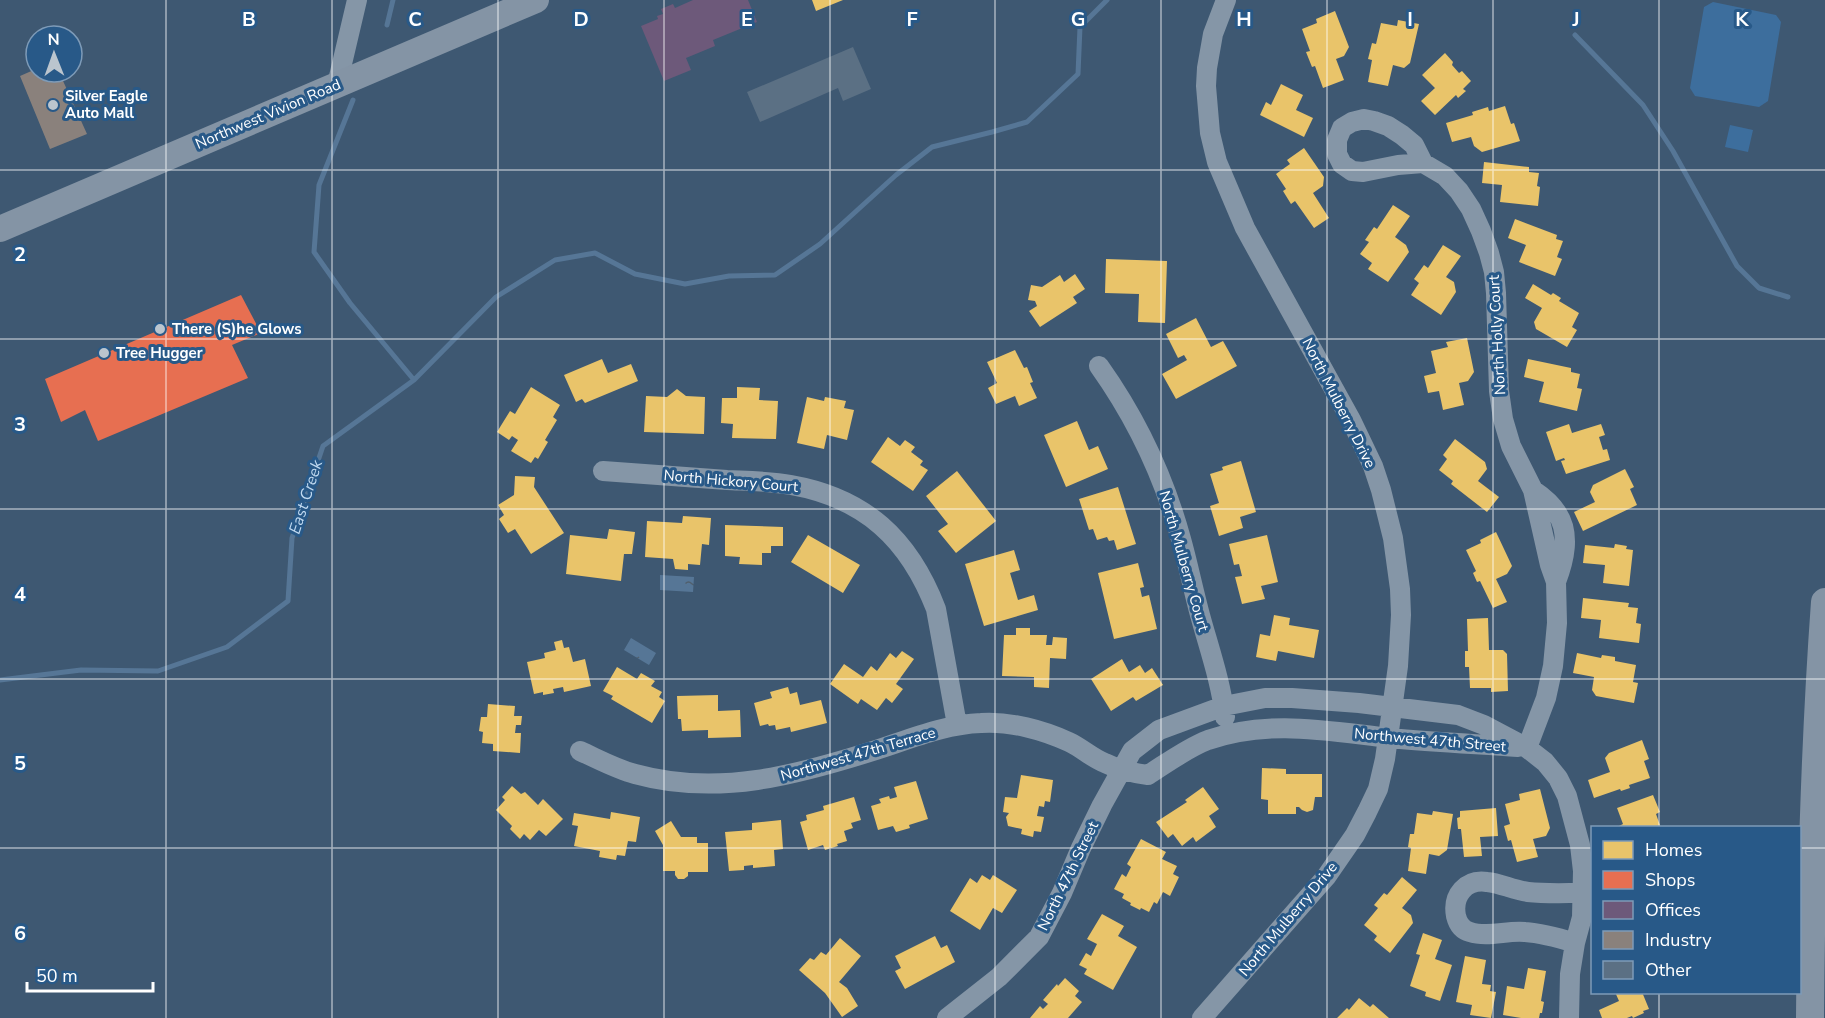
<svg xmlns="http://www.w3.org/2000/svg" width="1825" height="1018" font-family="'Nunito Sans',sans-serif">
  <defs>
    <pattern id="water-ripples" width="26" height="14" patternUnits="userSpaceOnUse" patternTransform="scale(1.5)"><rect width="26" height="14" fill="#567696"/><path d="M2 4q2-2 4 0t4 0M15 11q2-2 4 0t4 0" fill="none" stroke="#505f6d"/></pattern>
  </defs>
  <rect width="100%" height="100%" fill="#3e5872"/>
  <path fill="#3d6e9d" d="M1713 2 1776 15 1781 22 1768 101 1759 107 1695 96 1690 88 1704 7Z
    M1730 125 1753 130 1748 152 1725 147Z"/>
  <path fill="url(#water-ripples)" d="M660 575 694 577 693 592 660 590Z
    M631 638 656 653 649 665 624 650Z"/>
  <path fill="#e9c46a" d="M812 0H843L816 11Z
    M1335 11 1349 47 1344 56 1336 59 1344 80 1323 88 1315 66 1312 67 1306 52 1310 51 1302 29 1317 23 1316 19Z
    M1398 20 1419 24 1410 63 1404 68 1393 65 1388 86 1368 82 1372 60 1368 59 1372 43 1376 44 1381 23 1397 26Z
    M1445 53 1453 62 1452 65 1459 73 1462 71 1471 81 1463 89 1466 91 1458 98 1456 95 1435 115 1421 101 1435 88 1422 75Z
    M1281 84 1303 95 1296 110 1313 118 1304 137 1260 115 1266 102 1271 105Z
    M1505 106 1511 124 1514 123 1520 141 1482 152 1474 146 1471 137 1452 142 1446 123 1473 115 1472 112 1488 107 1489 111Z
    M1304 148 1324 177 1323 186 1313 193 1329 218 1314 228 1295 201 1291 204 1283 191 1286 189 1276 174 1290 164 1287 160Z
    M1484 162 1529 167V172L1539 173 1537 186 1540 187 1538 206 1500 202 1502 185 1482 183Z
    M1393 205 1410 216 1395 237 1406 245 1409 252 1388 282 1368 269 1372 263 1360 254 1369 242 1365 240 1374 227 1377 229Z
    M1515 219 1557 235 1556 239 1563 241 1557 257 1562 259 1555 276 1519 262 1526 245 1508 238Z
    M1443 245 1461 256 1446 277 1454 282 1456 292 1441 315 1411 295 1419 283 1414 279 1424 265 1428 268Z
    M1106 259 1167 261 1165 323 1138 322 1139 294 1105 293Z
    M1075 274 1085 289 1073 297 1077 303 1040 327 1029 311 1037 306 1035 301 1028 300 1031 285 1042 287 1060 275 1064 282Z
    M1533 284 1551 295 1553 293 1561 298 1559 301 1579 313 1572 327 1577 330 1567 347 1536 329 1534 322 1542 308 1525 298Z
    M1196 318 1211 347 1223 341 1237 366 1176 399 1162 374 1187 360 1184 355 1178 358 1166 334Z
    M1467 338 1474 372 1468 381 1459 383 1464 405 1443 410 1439 391 1428 393 1424 376 1436 373 1431 351 1448 347 1446 342Z
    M1015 350 1024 368 1027 367 1033 382 1030 383 1037 398 1019 406 1015 396 996 404 988 388 997 383 987 362Z
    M602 359 608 373 631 364 638 381 585 403 582 399 576 402 564 375Z
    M1528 359 1571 368V372L1580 374 1577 388 1582 389 1577 411 1539 402 1544 382 1524 377Z
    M531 387 560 405 553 417 557 420 545 440 548 442 538 459 535 457 531 463 511 451 518 440 512 436 509 440 497 432 510 411 515 414Z
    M737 387 760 388 759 400 778 401 776 439 732 438 733 424 721 423 722 398H737Z
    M677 389 686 396 705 397 704 434 644 432 646 396 667 397Z
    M807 397 824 401 825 397 846 401 844 408 854 410 847 440 827 435 824 449 797 443Z
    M1077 421 1089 450 1098 446 1108 469 1066 487 1044 435Z
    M1569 424 1572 433 1601 424 1605 435 1599 437 1603 450 1607 449 1610 460 1566 474 1561 461 1565 460 1564 458 1556 461 1546 432Z
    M888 437 900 446 905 440 915 447 911 452 923 461 920 465 928 470 913 491 871 462Z
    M1455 439 1485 462 1487 469 1478 481 1499 497 1487 512 1451 484 1453 481 1439 470 1447 459 1443 455Z
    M1241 461 1256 512 1240 517 1243 528 1219 536 1210 506 1219 503 1210 474 1223 470 1222 467Z
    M1625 469 1634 487 1630 489 1637 505 1583 531 1574 512 1595 502 1590 492 1593 485Z
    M957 471 996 521 956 553 938 531 948 524 926 496Z
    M515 476 535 477 534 487 564 533 531 554 515 529 508 533 499 519 504 515 498 505 514 495Z
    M1118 487 1136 544 1117 550 1114 540 1109 541 1107 537 1097 540 1093 529 1089 530 1079 499Z
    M683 516 711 518 709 545 702 544 700 565 688 564V570L675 569 673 559 645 557 647 521 682 523Z
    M725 525 783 527V546H771V553H762V565L739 564 740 557 725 556Z
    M609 529 635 532 632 554H624L621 581 566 574 570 535 607 539Z
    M1496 532 1512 566 1507 574 1496 579 1507 602 1493 608 1480 581 1477 582 1473 573 1476 571 1466 550 1481 543 1480 540Z
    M808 535 860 565 843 593 791 562Z
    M1267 535 1278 582 1261 586 1265 599 1242 604 1235 577 1242 576 1239 564 1234 565 1229 544Z
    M1615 544 1627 546 1626 549 1633 550 1629 586 1603 583 1605 565 1583 563 1585 545 1614 548Z
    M1014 550 1020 570 1010 573 1018 600 1034 595 1038 610 984 626 965 564Z
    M1138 563 1144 587 1140 588 1142 597 1149 595 1157 629 1114 639 1098 573Z
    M1583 598 1629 603 1628 607 1638 608 1636 623 1641 624 1639 643 1599 638 1601 620 1581 618Z
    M1274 615 1290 618 1289 625 1319 630 1314 658 1278 651 1276 661 1256 657 1260 634 1270 636Z
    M1488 618 1489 650H1503L1507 654 1508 691 1491 692V688H1470L1469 667H1465V651H1468L1467 619Z
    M1016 628H1030V635H1047L1046 645H1052L1053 637 1067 638 1066 659 1050 658 1049 688 1034 687V677L1002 676 1004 635H1016Z
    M562 640 564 648 569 647 573 662 585 659 591 686 564 692 563 687 553 689 554 693 543 695V692L534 694 527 662 545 658 544 653 556 650 554 642Z
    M902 651 914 659 896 684 903 689 892 703 886 698 877 710 861 699 858 704 830 684 844 664 863 677 871 666 877 671 890 653 896 658Z
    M1577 653 1601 658 1602 655 1615 657V661L1636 665 1633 682 1638 683 1634 703 1596 696 1592 690 1594 677 1573 673Z
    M1122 659 1129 672 1140 665 1145 673 1152 668 1163 685 1136 701 1133 697 1111 711 1091 679Z
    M617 667 637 679 641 673 655 681 651 686 662 692 659 697 665 701 652 723 611 699 613 696 603 691Z
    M788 687 790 694 797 692 800 705 821 700 827 723 791 732 790 727 776 730 775 725 769 726 768 724 760 726 754 703 772 698 770 692Z
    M718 695V711L740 710 741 737 708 738V730L682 731 681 719H678L677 696Z
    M488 704 515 706 514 716H522L521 725H516L515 733H521L520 753 493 751V744L482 743 483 732 479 731 481 717H487Z
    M1642 740 1649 759 1644 761 1650 778 1629 785 1630 788 1621 791 1620 789 1594 798 1588 780 1610 772 1605 758 1609 753Z
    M1262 768 1286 769V774H1322V797H1315L1313 810 1307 812 1302 810 1299 807H1296V814H1268V800L1261 799Z
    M1021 775 1053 780 1050 802 1045 801 1044 807 1039 806 1037 816 1044 817 1041 832 1034 831 1033 837 1021 834 1022 829 1008 826 1006 817 1009 813 1003 812 1005 797 1017 798Z
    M916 781 928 819 909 825 910 828 896 832 893 826 878 830 871 806 881 803 879 799 889 796 890 799 897 797 894 787Z
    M512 786 521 794 525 792 538 805 543 799 563 819 546 836 539 830 530 840 524 834 520 839 510 829 512 826 496 810 505 800 502 797Z
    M1203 787 1219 809 1209 816 1216 827 1196 842 1193 837 1182 846 1173 834 1168 838 1156 822 1187 802 1185 800Z
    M1540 789 1550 828 1546 836 1533 839 1538 857 1517 862 1511 840 1508 841 1504 826 1510 824 1505 804 1520 800 1519 794Z
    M1653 795 1660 812 1656 814 1661 828H1615L1623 824 1617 808Z
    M854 797 861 820 851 823 853 828 844 831 847 841 837 844 838 846 825 850 823 845 808 850 800 822 807 820 806 815 824 810 823 806Z
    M1496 808 1498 836 1480 837 1482 856 1464 857 1461 829H1458L1457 818 1460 817V811Z
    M1433 811 1453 814 1447 850 1439 856 1429 854 1426 874 1408 871 1411 848 1408 847 1410 834H1414L1417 813 1432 815Z
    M611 812 640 817 636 842 628 841 625 856 617 855 616 860 599 857 600 851 574 846 578 826 572 825 574 813 610 819Z
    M781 820 783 849 774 850 775 866 753 868V865L744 866V870L729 871 725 832 752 830V823Z
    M671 821 681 837H697V843H708V872H688V876L684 879H678L675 875V871H663V845L655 831Z
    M1141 839 1166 852 1162 859 1177 866 1173 874 1179 877 1170 896 1163 892 1157 904 1154 902 1149 912 1141 908 1140 910 1130 905 1131 903 1122 898 1124 894 1114 889 1122 874 1126 877 1131 867 1127 864Z
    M982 875 990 880 993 875 1017 890 1002 913 993 908 980 930 950 911 970 878 977 883Z
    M1402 877 1417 890 1402 908 1411 915 1413 923 1390 953 1374 940 1377 936 1364 925 1378 908 1374 905 1384 893 1387 895Z
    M1102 914 1124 926 1118 936 1137 947 1113 990 1084 974 1087 969 1079 965 1086 953 1091 956 1097 944 1087 939Z
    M1423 933 1442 940 1435 959 1452 965 1440 1001 1425 996 1426 992 1410 986 1420 955 1416 954Z
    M935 936 941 948 947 945 955 962 905 989 895 971 901 968 895 956Z
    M840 938 861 956 839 982 847 988 858 1006 842 1017 825 993 799 970 810 958 814 960 821 952 826 955Z
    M1465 956 1486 960 1482 984 1491 985 1490 991 1496 992 1491 1018 1470 1015 1472 1005 1456 1002Z
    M1528 968 1546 971 1541 1001 1544 1002 1542 1013H1540L1539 1018H1521L1503 1015 1507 986 1524 989Z
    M1065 978 1079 991 1075 996 1082 1002 1068 1018H1030L1040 1006 1043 1009 1048 1004 1043 1000 1057 984 1058 986Z
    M1615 992H1642L1649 1009 1643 1011 1644 1013 1633 1018 1632 1016 1627 1018H1602L1599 1010 1619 1001Z
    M1359 998 1370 1007 1373 1004 1389 1018H1337L1347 1008 1349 1010Z"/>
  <path fill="#e76f51" d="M241 295 261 333 232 345 248 378 98 441 85 410 61 422 45 379Z"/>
  <path fill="#6d597a" d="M693 0H748L757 22 713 40 715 46 686 58 691 70 664 81 641 26 658 19 657 16 663 14 661 9 673 4 675 8Z"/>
  <path fill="#8a817c" d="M36 69V72H59L87 134 50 149 20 76Z"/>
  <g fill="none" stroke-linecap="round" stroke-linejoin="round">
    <path stroke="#567696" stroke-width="5" d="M387 25 393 0
      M1575 35 1643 105 1673 151 1737 266 1759 288 1788 297
      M414 380 496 297 555 260 595 253 635 274 685 284 729 276 775 275 820 244 896 175 932 147 992 132 1027 122 1078 74 1080 27 1107 0
      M0 680 81 670 158 671 227 647 288 601 292 538 323 446 414 380 350 303 314 252 319 185 353 100"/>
  </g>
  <path fill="#5b7084" d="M853 47 871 89 843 101 838 88 760 122 747 92Z"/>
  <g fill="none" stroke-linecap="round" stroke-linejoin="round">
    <path stroke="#8596a7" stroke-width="20" d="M337 85 357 0
      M1423 163 1398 165 1363 172 1352 171 1342 164 1337 154V140L1342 128 1352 122 1364 119 1374 121 1388 126 1402 135 1414 145 1423 163 1445 176 1459 191 1471 209 1481 231 1489 253 1494 272 1496 293 1499 391 1503 419 1511 446 1533 490 1550 565 1556 582 1557 623 1553 666 1546 698 1527 748
      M1099 366C1136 418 1164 477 1181 539 1188 564 1193 589 1200 615 1209 648 1221 682 1225 717
      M603 471C644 474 686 477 727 480 748 481 770 481 791 485 865 498 909 539 936 609L957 725
      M1533 490C1542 496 1551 503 1557 513 1571 534 1564 561 1556 582
      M580 751C598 759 616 769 635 774 718 797 797 775 876 750 910 739 946 724 981 723 1010 721 1043 730 1069 742 1082 748 1092 758 1105 763 1119 770 1133 773 1148 775 1167 763 1187 748 1208 740 1269 719 1327 731 1390 738 1432 742 1475 744 1518 747
      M1575 943C1559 938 1542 933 1525 932 1507 930 1488 938 1470 932 1462 930 1458 924 1456 916 1452 895 1466 879 1487 882 1500 883 1513 890 1528 892 1546 894 1565 893 1583 893
      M947 1018 999 977 1039 937 1062 893 1081 848 1102 805 1132 751 1159 730 1224 706 1265 698H1292L1359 703 1458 715 1484 725 1527 748 1545 762 1558 778 1567 796 1580 845 1583 871 1582 917 1575 943 1570 974 1569 1018
      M1202 1018 1326 877 1355 835 1367 812 1378 789 1385 759 1398 666 1401 615 1400 589 1393 538 1381 490 1373 466 1351 420 1245 228 1217 162 1210 133 1206 86 1207 68 1213 34 1226 0"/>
    <path stroke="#8494a5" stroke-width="26" d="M0 229 536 0"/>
    <path stroke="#8494a5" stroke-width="28" d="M1810 1018C1811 879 1815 740 1825 602"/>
  </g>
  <path fill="none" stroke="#fff" stroke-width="1.5" stroke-opacity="0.55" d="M166 0V1018M332 0V1018M498 0V1018M664 0V1018M830 0V1018M995 0V1018M1161 0V1018M1327 0V1018M1493 0V1018M1659 0V828M0 170H1825M0 339H1825M0 509H1825M0 679H1825M0 848H1592M1800 848H1825M1659 992V1018"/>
  <g fill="#bbc5ce" stroke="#285988" stroke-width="2">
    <circle cx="53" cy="105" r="6"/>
    <circle cx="160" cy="329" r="6"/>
    <circle cx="104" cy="353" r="6"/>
  </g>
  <g text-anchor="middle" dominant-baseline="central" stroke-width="6" stroke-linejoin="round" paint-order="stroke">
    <g font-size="15" font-weight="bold" fill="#fff" stroke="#285988" text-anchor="start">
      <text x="65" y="96">Silver Eagle<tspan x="65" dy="17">Auto Mall</tspan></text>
      <text x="172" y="329">There (S)he Glows</text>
      <text x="116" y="353">Tree Hugger</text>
    </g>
    <g font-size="15" fill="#fff" stroke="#285988">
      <text transform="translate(268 114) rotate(-23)">Northwest Vivion Road</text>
      <text transform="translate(1497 335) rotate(-93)">North Holly Court</text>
      <text transform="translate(1339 403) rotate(63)">North Mulberry Drive</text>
      <text transform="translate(731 481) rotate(5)">North Hickory Court</text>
      <text transform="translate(1184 561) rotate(74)">North Mulberry Court</text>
      <text transform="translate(1430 740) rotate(5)">Northwest 47th Street</text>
      <text transform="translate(858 754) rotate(-16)">Northwest 47th Terrace</text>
      <text transform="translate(1068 876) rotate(-64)">North 47th Street</text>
      <text transform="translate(1288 919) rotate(-50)">North Mulberry Drive</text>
    </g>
    <g font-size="16" font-style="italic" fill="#c0d9f0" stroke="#285988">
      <text transform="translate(306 497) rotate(-72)">East Creek</text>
    </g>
  </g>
  <g font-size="20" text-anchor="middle" font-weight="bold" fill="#fff" stroke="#285988" stroke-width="6" stroke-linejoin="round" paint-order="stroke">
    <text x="249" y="26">B</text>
    <text x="415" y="26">C</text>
    <text x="581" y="26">D</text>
    <text x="747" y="26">E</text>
    <text x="912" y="26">F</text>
    <text x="1078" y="26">G</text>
    <text x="1244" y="26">H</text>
    <text x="1410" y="26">I</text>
    <text x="1576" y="26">J</text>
    <text x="1742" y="26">K</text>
    <text x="20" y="261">2</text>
    <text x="20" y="431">3</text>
    <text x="20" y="601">4</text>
    <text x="20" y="770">5</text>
    <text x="20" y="940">6</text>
  </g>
  <rect x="1591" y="826" width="210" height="168" fill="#285988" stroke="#7e9bb8" stroke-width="1.5"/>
  <rect x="1603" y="841" width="30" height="18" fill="#e9c46a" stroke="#7e9bb8" stroke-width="1.5"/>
  <text x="1645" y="856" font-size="18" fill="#ffffff">Homes</text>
  <rect x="1603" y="871" width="30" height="18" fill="#e76f51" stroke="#7e9bb8" stroke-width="1.5"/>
  <text x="1645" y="886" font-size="18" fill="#ffffff">Shops</text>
  <rect x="1603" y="901" width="30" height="18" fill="#6d597a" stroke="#7e9bb8" stroke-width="1.5"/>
  <text x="1645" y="916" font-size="18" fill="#ffffff">Offices</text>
  <rect x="1603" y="931" width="30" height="18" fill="#8a817c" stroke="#7e9bb8" stroke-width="1.5"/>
  <text x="1645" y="946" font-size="18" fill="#ffffff">Industry</text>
  <rect x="1603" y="961" width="30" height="18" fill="#5b7084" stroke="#7e9bb8" stroke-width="1.5"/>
  <text x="1645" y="976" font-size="18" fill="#ffffff">Other</text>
  <g transform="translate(54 54) rotate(359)"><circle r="28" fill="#285988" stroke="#7e9bb8" stroke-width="1.5"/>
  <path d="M0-4.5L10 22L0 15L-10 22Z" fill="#bbc5ce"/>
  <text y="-9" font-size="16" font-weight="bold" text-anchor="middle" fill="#ffffff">N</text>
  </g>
  <path d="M27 982v9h126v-9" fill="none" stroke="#ffffff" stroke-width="3"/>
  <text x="36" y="982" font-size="18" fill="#ffffff" stroke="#285988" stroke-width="4.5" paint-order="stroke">50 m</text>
</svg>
